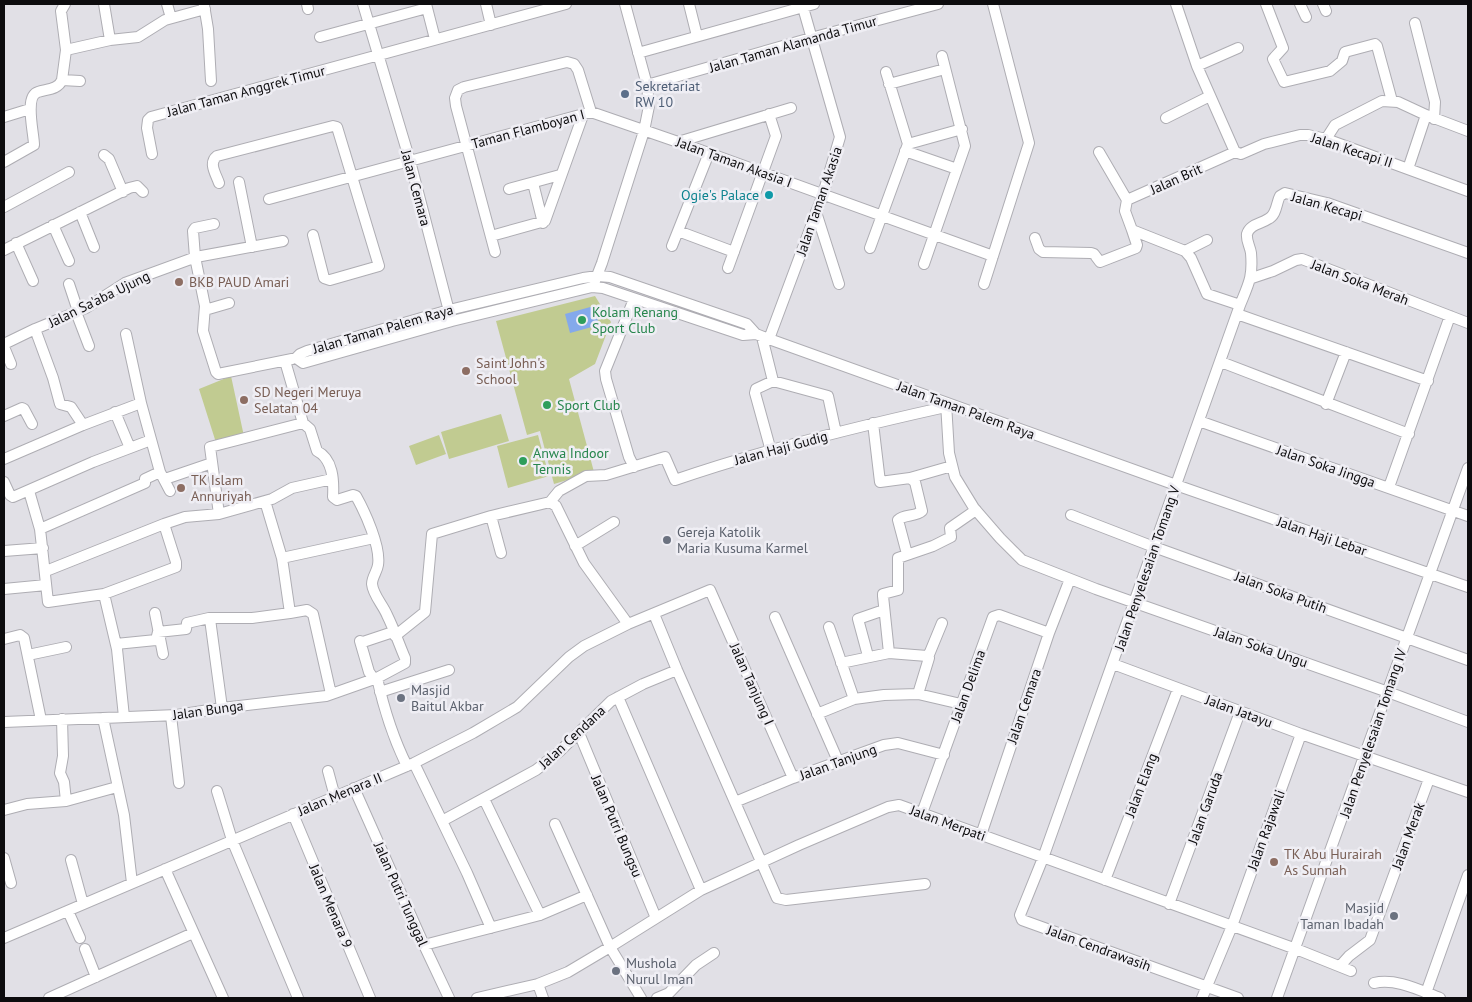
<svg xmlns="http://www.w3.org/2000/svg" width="1472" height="1002" font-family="'PT Sans',sans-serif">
  <rect width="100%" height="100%" fill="#e1e0e6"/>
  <path fill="#c1cb91" d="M595 296 611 322 595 364 569 379 594 472 554 484 540 431 527 435 496 321Z
    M231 376 245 441 218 449 199 389Z
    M501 414 509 441 449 459 441 432Z
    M439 435 446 454 416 465 409 446Z
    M538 435 549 476 508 488 497 446Z"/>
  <path fill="#84a9eb" d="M594 306 599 325 570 333 565 314Z"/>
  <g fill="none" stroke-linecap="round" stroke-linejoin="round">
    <defs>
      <path id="minor" d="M104 4 110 40
        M167 4 171 18
        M307 4 308 9
        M363 4 410 161 450 315
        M426 4 435 39
        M486 4 491 25
        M689 4 697 36
        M1176 4 1197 66 1235 152 1127 200 1125 211 1132 230 1185 251 1191 258 1207 294 1240 305
        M1266 4 1283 48 1273 59 1284 82 1330 71 1342 61 1345 52 1375 44 1377 46 1392 101
        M1300 4 1306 17
        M1323 4 1326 11
        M204 5 208 29 211 81
        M1415 23 1435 102 1434 119
        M320 37 427 8
        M66 50 110 40 138 37 165 20 205 9
        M638 53 814 4
        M1197 66 1238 48
        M62 80 80 81
        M889 84 945 69
        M647 85 811 38 938 4
        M4 117 30 109
        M1166 118 1210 96
        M1326 139 1335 125 1382 101 1398 102 1426 115 1468 131
        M678 142 791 108
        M908 144 962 129
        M905 151 957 169
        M1099 152 1127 200
        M1235 152 1241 154 1264 144 1300 135H1308L1326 139 1468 191
        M152 154 147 128 148 120 151 117 566 4
        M104 155 109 159 123 192
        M4 162 34 145C34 133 24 96 38 92 46 89 58 90 62 80L66 50 61 11 65 4
        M1408 169 1426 115
        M239 182 252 247
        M219 183C216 174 208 163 217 156L333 126 337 127 379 266 330 280 324 278 313 235
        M533 183 543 223
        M509 189 560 175
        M269 199 591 112 678 142 993 256
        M4 207 69 172
        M80 212 94 247
        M816 212 839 284
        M214 224 195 228 193 231 195 257 205 306 203 331 216 372 218 374 292 359
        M53 225 69 261
        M678 231 734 252
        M491 236 545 221 583 115
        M1035 238 1039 249 1043 252 1091 253 1094 254 1100 262 1136 248 1137 245 1132 230
        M16 243 33 281
        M672 246 709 153
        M870 248 908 144 886 72
        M4 250 129 188 137 186 143 192
        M1185 251 1207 240
        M495 252 456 106 455 98 458 90 464 87 567 62 574 64 578 70 591 112
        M924 264 965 146 942 56
        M728 268 776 136 769 114
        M1252 278 1273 271 1296 260 1302 259 1468 323
        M595 281 602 263 644 131 649 106 647 85 625 4
        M69 284 78 311
        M984 284 1029 143 993 4
        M205 310 229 303
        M76 312 89 346
        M1237 314 1428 381
        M35 329 53 378 60 404 71 407 83 425
        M126 334 141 403 160 472 170 491
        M762 337 773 381
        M769 339 823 194 840 137 802 4
        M4 344 35 329 86 308 125 283 196 257 283 241
        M4 347 11 364
        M296 358 300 354 307 351 449 310 583 278 598 276 610 277 747 324 756 334 769 339 1176 485 1468 587
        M296 358 303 363 452 321 592 287 603 288 743 335 756 334
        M1221 362 1409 434
        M946 403 949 453 955 477 974 508 1000 538 1022 560 1096 589 1388 692 1468 722
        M1326 404 1346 352
        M115 412 130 448
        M4 416 22 408 24 409 32 424
        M1199 421 1468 516
        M873 423 880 482 910 478 915 482 922 511C916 517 904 514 898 520L907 554
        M771 451 755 393 756 389 773 381 828 396 836 433
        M4 459 83 425 141 403
        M634 467 629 457 606 379 605 371 634 299
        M910 478 952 466
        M165 479 212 463
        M4 482 10 495 13 497 93 462 151 440
        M1389 487 1450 316
        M29 491 40 529 48 602 104 594 176 567V562L164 524
        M265 501 282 558 290 613 307 610 313 614 331 694
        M550 502 559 491 586 476 606 475 665 457 675 480C762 450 851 428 941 408L946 409
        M219 514 210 447 303 423
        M1071 515 1154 547 1468 660
        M491 516 501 553
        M40 529 145 483V479L160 472
        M575 546 614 522
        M4 551 43 548
        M282 558 374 538
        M46 571 164 524 185 517 219 514 272 499 292 488 332 479
        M4 589 46 585
        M104 594 117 649 124 717
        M155 613 163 654
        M654 614 677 670 777 898 786 900 925 884
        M775 617 838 761
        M210 619 222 708
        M829 627 854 699
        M395 636 425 612 432 534 491 516 550 502 556 506 584 563 628 624
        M4 639 20 635 24 638 41 720
        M360 641 369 672 374 679
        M363 642 393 632
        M116 644 156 640 158 632 186 629 187 623 209 618H252L290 613
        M889 653 883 596V594L898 590V558L933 546 951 537 950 528 976 510
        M28 655 66 647
        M868 656 858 619 884 610
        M928 657 942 623
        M841 663 889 653 927 656 929 658 918 694
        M1113 664 1301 734 1468 792
        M377 678C384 709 393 738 407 766
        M380 692 449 670
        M618 697 701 890
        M817 714 854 699 884 695 918 694 961 704
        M171 716 179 783
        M103 718 124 815 132 883
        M62 719 63 756 60 773 64 782 66 801
        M4 722 177 715 222 708 326 696 377 678 405 663V658C399 644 394 629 387 615 383 605 373 595 372 584 372 577 377 572 378 565 381 547 365 512 356 496L353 495 337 500 333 497C334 480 333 459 317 451L310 429 303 423 285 361
        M579 733 656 918
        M414 763 467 873 491 928
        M328 771 335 797
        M354 788 424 945 449 998
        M217 791 232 840 298 998
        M484 799 540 915
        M735 802 793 778 884 745 898 743 944 755
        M4 810 27 804 66 801 117 787
        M922 813 993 617 999 615 1049 633
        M293 814 370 998
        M442 821 536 770 560 751 611 701 643 684 677 670
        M555 824 610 947 641 998
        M981 835 1049 633 1070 579
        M4 858 11 883
        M71 860 83 904
        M165 869 223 998
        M1105 880 1178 689
        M1169 904 1240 712
        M68 911 80 938
        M4 938 414 763 473 733 517 707 569 657 584 646 628 624 710 590 793 778
        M424 945 540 915 587 895
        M85 949 96 977
        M1340 966 1349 956 1370 940 1429 779
        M1374 983C1396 978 1419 990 1440 998
        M538 984 543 998
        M1426 993 1468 875
        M49 998 193 933
        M477 998 538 984 568 972 610 947 701 890 799 845 888 807 899 805 1296 949 1351 971
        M657 998 669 993 696 965 714 953
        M1202 998 1232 926 1301 734
        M1238 998 1022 920 1020 915 1043 858 1240 305C1249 283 1253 277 1251 253 1250 246 1246 241 1247 234 1250 224 1261 224 1268 219 1277 215 1276 203 1280 196L1285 193 1327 203 1468 253
        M1277 998 1468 468"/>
    </defs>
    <use href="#minor" stroke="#aeadb3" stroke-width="12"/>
    <use href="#minor" stroke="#fff" stroke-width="10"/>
  </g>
  <circle fill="#5c6f8a" stroke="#efeef4" stroke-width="2" cx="625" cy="94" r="5"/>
  <circle fill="#0f9aa8" stroke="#efeef4" stroke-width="2" cx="769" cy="195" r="5"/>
  <g fill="#8d6e63" stroke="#efeef4" stroke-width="2">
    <circle cx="179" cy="282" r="5"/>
    <circle cx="466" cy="371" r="5"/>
    <circle cx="244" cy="400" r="5"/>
    <circle cx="181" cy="488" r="5"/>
    <circle cx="1274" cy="862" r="5"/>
  </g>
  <g fill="#2e9e5b" stroke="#efeef4" stroke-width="2">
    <circle cx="582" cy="320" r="5"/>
    <circle cx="547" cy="405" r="5"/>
    <circle cx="523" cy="461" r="5"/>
  </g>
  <g fill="#6b7280" stroke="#efeef4" stroke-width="2">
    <circle cx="667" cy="540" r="5"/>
    <circle cx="401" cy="698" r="5"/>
    <circle cx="1394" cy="916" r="5"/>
    <circle cx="616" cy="971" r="5"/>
  </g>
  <g text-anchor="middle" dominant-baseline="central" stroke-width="5" stroke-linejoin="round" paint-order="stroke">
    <g font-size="14" fill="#0d0c0e" stroke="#efeef4">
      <text transform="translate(793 44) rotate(-16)">Jalan Taman Alamanda Timur</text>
      <text transform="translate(246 91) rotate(-15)">Jalan Taman Anggrek Timur</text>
      <text transform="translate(528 129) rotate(-15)">Taman Flamboyan I</text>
      <text transform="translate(1352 150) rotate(18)">Jalan Kecapi II</text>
      <text transform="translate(734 162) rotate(20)">Jalan Taman Akasia I</text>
      <text transform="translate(1176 179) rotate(-24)">Jalan Brit</text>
      <text transform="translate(416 188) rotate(75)">Jalan Cemara</text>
      <text transform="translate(819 201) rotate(-71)">Jalan Taman Akasia</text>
      <text transform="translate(1327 206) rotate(16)">Jalan Kecapi</text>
      <text transform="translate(1360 282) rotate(21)">Jalan Soka Merah</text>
      <text transform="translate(99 299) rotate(-26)">Jalan Sa'aba Ujung</text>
      <text transform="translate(383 329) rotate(-16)">Jalan Taman Palem Raya</text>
      <text transform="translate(966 410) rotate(20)">Jalan Taman Palem Raya</text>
      <text transform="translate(781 448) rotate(-15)">Jalan Haji Gudig</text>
      <text transform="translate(1326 466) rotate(19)">Jalan Soka Jingga</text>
      <text transform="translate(1322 536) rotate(19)">Jalan Haji Lebar</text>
      <text transform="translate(1147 568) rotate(-71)">Jalan Penyelesaian Tomang V</text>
      <text transform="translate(1281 592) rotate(20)">Jalan Soka Putih</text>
      <text transform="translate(1261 647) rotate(19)">Jalan Soka Ungu</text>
      <text transform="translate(752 684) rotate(66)">Jalan Tanjung I</text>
      <text transform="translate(968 686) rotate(-70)">Jalan Delima</text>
      <text transform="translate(1024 706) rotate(-71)">Jalan Cemara</text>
      <text transform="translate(208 710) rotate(-8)">Jalan Bunga</text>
      <text transform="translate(1239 711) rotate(20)">Jalan Jatayu</text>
      <text transform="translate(1373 733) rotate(-71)">Jalan Penyelesaian Tomang IV</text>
      <text transform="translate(572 737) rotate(-43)">Jalan Cendana</text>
      <text transform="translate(838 762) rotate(-20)">Jalan Tanjung</text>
      <text transform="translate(1141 785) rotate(-69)">Jalan Elang</text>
      <text transform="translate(340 794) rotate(-23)">Jalan Menara II</text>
      <text transform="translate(1205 808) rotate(-70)">Jalan Garuda</text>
      <text transform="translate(948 823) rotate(20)">Jalan Merpati</text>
      <text transform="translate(617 826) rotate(67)">Jalan Putri Bungsu</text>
      <text transform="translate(1266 830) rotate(-70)">Jalan Rajawali</text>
      <text transform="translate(1408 836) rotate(-70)">Jalan Merak</text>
      <text transform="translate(401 894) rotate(66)">Jalan Putri Tunggal</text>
      <text transform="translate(331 906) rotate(67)">Jalan Menara 9</text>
      <text transform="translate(1099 948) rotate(20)">Jalan Cendrawasih</text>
    </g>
    <g font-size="14" fill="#4e5e75" stroke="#efeef4" text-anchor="start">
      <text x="635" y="86">Sekretariat<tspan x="635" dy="16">RW 10</tspan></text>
    </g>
    <g font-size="14" fill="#0d838f" stroke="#efeef4" text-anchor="end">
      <text x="759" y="195">Ogie's Palace</text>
    </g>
    <g font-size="14" fill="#785e54" stroke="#efeef4" text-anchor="start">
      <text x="189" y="282">BKB PAUD Amari</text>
      <text x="476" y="363">Saint John's<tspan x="476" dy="16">School</tspan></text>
      <text x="254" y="392">SD Negeri Meruya<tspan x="254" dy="16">Selatan 04</tspan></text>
      <text x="191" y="480">TK Islam<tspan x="191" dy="16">Annuriyah</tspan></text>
      <text x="1284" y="854">TK Abu Hurairah<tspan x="1284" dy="16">As Sunnah</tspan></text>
    </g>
    <g font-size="14" fill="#27864d" stroke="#efeef4" text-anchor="start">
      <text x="592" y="312">Kolam Renang<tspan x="592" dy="16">Sport Club</tspan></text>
      <text x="557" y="405">Sport Club</text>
      <text x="533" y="453">Anwa Indoor<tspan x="533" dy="16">Tennis</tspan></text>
    </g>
    <g font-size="14" fill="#5b616d" stroke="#efeef4" text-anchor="start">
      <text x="677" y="532">Gereja Katolik<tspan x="677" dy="16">Maria Kusuma Karmel</tspan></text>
      <text x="411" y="690">Masjid<tspan x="411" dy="16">Baitul Akbar</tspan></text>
      <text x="1384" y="908" text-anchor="end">Masjid<tspan x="1384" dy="16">Taman Ibadah</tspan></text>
      <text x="626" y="963">Mushola<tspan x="626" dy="16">Nurul Iman</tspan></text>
    </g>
  </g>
  <rect width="1472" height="1002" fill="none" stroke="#0d0c0e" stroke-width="10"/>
</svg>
